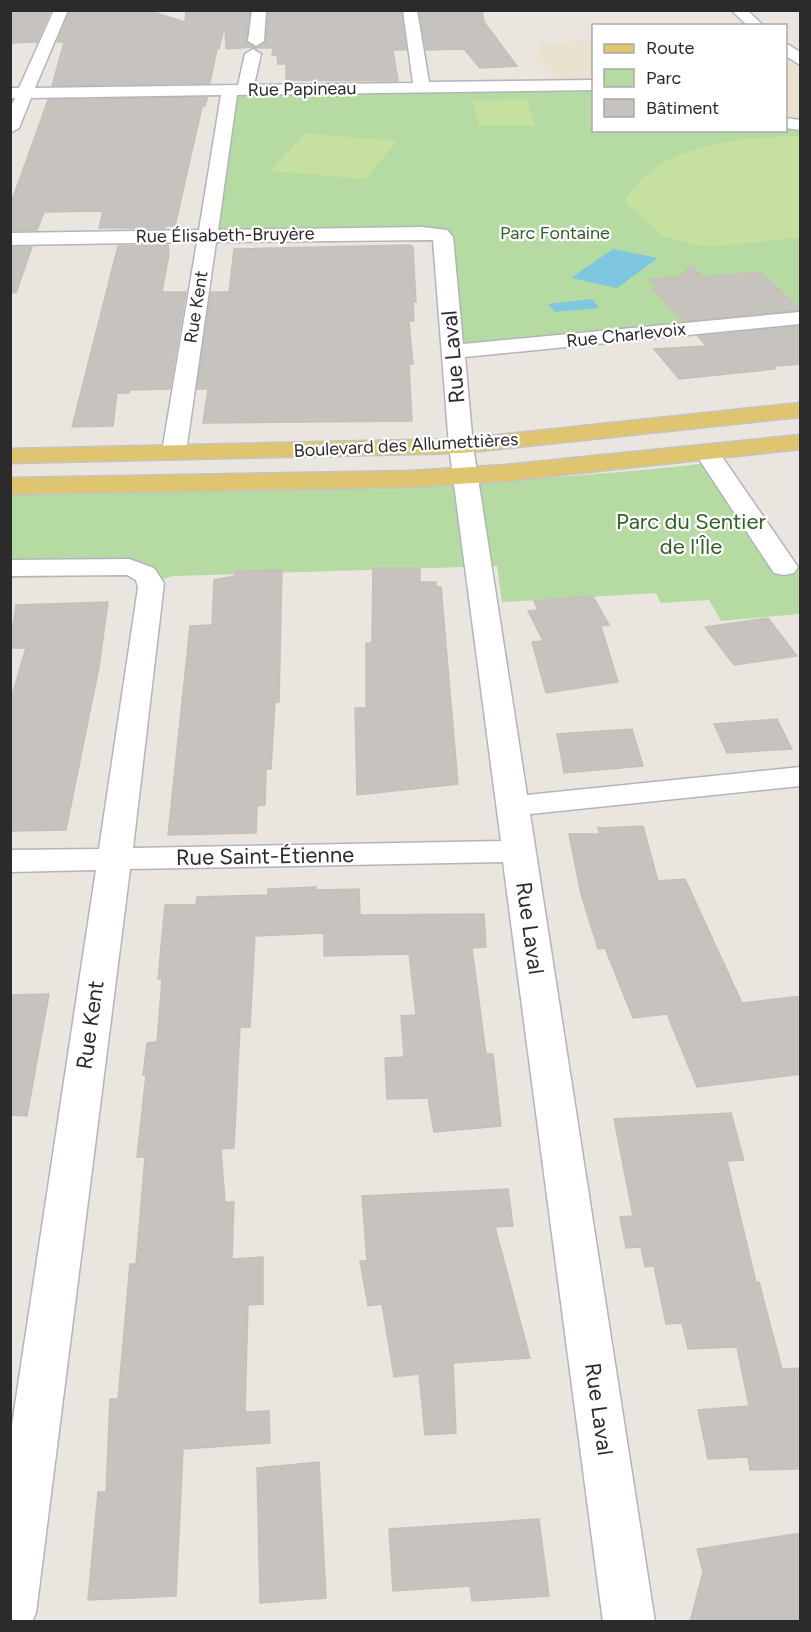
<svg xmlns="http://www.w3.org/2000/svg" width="811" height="1632" font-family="Figtree,sans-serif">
  <rect width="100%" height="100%" fill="#ebe5df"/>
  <path fill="#eae2d0" d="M593 40V80L557 81 535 58 542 43Z
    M786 57 800 69V118L786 116Z"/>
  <path fill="#b5daa2" d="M593 85 594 130H786V123L800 125V318L452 352 443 238 207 236 230 90Z
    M725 461 800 570V614L721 621 709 600 661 603 656 593 502 602 497 566 173 576 158 581 123 576 11 578 10 494C249 490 488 490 725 461Z"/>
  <path fill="#c5e09f" d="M527 100 535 125 479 126 473 101Z
    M306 133 397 141 365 179 270 171Z
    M800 136V238L705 247 662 236 625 201C655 144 742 137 800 136Z"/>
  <path fill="#7fc6df" d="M613 249 658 258 617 288 571 278Z
    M592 299 599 308 555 312 548 304Z"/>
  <path fill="#c6c2be" stroke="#c6c1b8" stroke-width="1.5" d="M10 10H51L37 42 10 43Z
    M70 10H147L185 22 186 10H250L246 41 254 47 226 49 225 24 219 49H217L210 83 52 86 64 42H57Z
    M268 10H401L406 50H393L398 81 286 80V64H278L277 55H272L273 48H255L266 41Z
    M419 10H482L484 22 517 66 480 68 464 49 426 50Z
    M208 97 205 106 202 107 175 226H165V228H99L103 211 44 212 37 230 10 231V206L48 100Z
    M168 245 169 254 162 292H186L170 389 130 390 129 393H117L113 426 72 427 118 246Z
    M409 245 413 247 416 302H413L414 321H409L413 364H409L412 421 203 423 208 389H197L211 292H229L234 249Z
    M10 247H32L16 293 10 292Z
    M691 265 703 277 761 272 801 310 683 321 653 289 658 288 649 280 682 276Z
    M801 326V364L775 366V369L679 379 654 349 706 346 698 336Z
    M373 568H420V582H436V587H441L458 784 357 795 355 708H366V643H372Z
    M282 570 279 702H275L271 769H266L265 805 257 806 256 833 168 835 190 626 212 625 214 580 235 576V571Z
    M593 596 609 625 601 626 618 682 546 693 532 642 543 641 528 611 538 610 534 601Z
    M108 602 99 667 66 830 10 831V702L26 648H10L16 605Z
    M768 618 797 656 734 665 705 627Z
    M777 719 792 749 727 753 714 724Z
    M632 729 643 766 564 773 557 734Z
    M643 826 658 881 685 879 742 1003 801 996V1074L697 1087 667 1014 633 1018 605 948 598 949 581 894 569 834H600L598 828Z
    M316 887V890L359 889 360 915 484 914 486 947 472 948 486 1054H493L501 1126 434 1132 428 1098 387 1099 385 1058 404 1057 401 1016 416 1015 409 954 324 956V933L255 936 250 1027H240L234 1148 221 1149 225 1202H234L232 1259 263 1257V1304L248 1305 245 1412 269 1411 270 1443 183 1449 176 1596 88 1600 98 1492H106L110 1399H118L130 1264H136L145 1157H137L146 1075H143L147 1043 157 1042 162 979H158L165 905H196L197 897 268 895V889Z
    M49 994 27 1116 10 1115V995Z
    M731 1113 744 1160 727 1161 756 1282H759L782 1369 801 1368V1469L750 1470 748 1457 708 1459 698 1410 749 1406 737 1347 688 1349 682 1323 666 1324 654 1266 645 1267 641 1247 626 1248 620 1217 633 1216 614 1119Z
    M508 1189 513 1226 495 1227 530 1358 453 1363 456 1433 425 1435 419 1374 394 1377 382 1304 368 1306 360 1261H367L362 1196Z
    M319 1462 326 1598 260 1603 257 1468Z
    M539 1519 549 1596 472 1601 470 1586 393 1591 389 1529Z
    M801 1533V1622H690L703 1572 697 1549Z"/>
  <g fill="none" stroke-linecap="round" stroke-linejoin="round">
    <defs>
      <path id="minor" d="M54 10H68L35 88 238 85 245 54 253 49 261 54 254 85 413 83 403 10H417L429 82 594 80V90L237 95 218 230 422 227 447 230 453 237 463 344 800 312V324L465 357 473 446 527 795 800 767V786L530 814 655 1622H603L503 862 130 869 36 1613 32 1622H10V1438L96 870 10 872V850L99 849 138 588 136 580 127 575 10 576V560L129 559 154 568 164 583 133 848 501 841 449 446 433 240 216 242 186 452 183 457 174 459 165 457 162 452 197 242 10 245V233L199 230 221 95 31 98 19 128 10 133V108L15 98H10V88H19Z
        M252 10H266L264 41 256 46 248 41Z
        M731 10H747L764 26H748Z
        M786 43 800 52V65L786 56Z
        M786 118 800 120V130L786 128Z
        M707 446 716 448 798 567 794 573 784 575 774 573 770 567 695 453 698 448Z"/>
      <path id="major" d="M800 403V417L461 453 10 463V449L461 439Z
        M800 435V449L505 481 410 487 10 494V478L410 471 505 465Z"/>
    </defs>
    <use href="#minor" stroke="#b2b4bd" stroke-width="3"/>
    <use href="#major" stroke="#c4c4c4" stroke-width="3"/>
    <use href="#minor" fill="#fff" fill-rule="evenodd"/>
    <use href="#major" fill="#dfc56f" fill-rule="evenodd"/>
  </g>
  <g text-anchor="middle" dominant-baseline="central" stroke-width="4.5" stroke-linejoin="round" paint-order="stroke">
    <g font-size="18" fill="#2b2b2b" stroke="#fff">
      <text transform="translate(302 89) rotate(-1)">Rue Papineau</text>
      <text transform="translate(225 235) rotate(-1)">Rue Élisabeth-Bruyère</text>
      <text transform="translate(196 307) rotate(-81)">Rue Kent</text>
      <text transform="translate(626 335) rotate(-6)">Rue Charlevoix</text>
      <text transform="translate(406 445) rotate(-3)">Boulevard des Allumettières</text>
    </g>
    <g font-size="18" fill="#305f23" stroke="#fff">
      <text x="555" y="233">Parc Fontaine</text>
    </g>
    <g font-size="22" fill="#2b2b2b" stroke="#fff">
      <text transform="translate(453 357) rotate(-95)">Rue Laval</text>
      <text transform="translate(265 856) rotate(-1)">Rue Saint-Étienne</text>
      <text transform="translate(530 928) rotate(82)">Rue Laval</text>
      <text transform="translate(90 1025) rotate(-82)">Rue Kent</text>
      <text transform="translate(599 1409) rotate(82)">Rue Laval</text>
    </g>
    <g font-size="22" fill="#305f23" stroke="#fff">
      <text x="691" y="521">Parc du Sentier<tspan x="691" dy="25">de l'Île</tspan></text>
    </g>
  </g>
  <rect width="811" height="1632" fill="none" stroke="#2b2b2b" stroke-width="24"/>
  <rect x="592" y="24" width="195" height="108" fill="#ffffff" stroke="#aaaaaa" stroke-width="1.5"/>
  <rect x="604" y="44" width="30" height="9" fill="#dfc56f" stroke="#aaaaaa" stroke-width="1.5"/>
  <text x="646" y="54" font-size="18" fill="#2b2b2b">Route</text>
  <rect x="604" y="69" width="30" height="18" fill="#b5daa2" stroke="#aaaaaa" stroke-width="1.5"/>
  <text x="646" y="84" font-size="18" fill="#2b2b2b">Parc</text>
  <rect x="604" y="99" width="30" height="18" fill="#c6c2be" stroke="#aaaaaa" stroke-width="1.5"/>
  <text x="646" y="114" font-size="18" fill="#2b2b2b">Bâtiment</text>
</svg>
